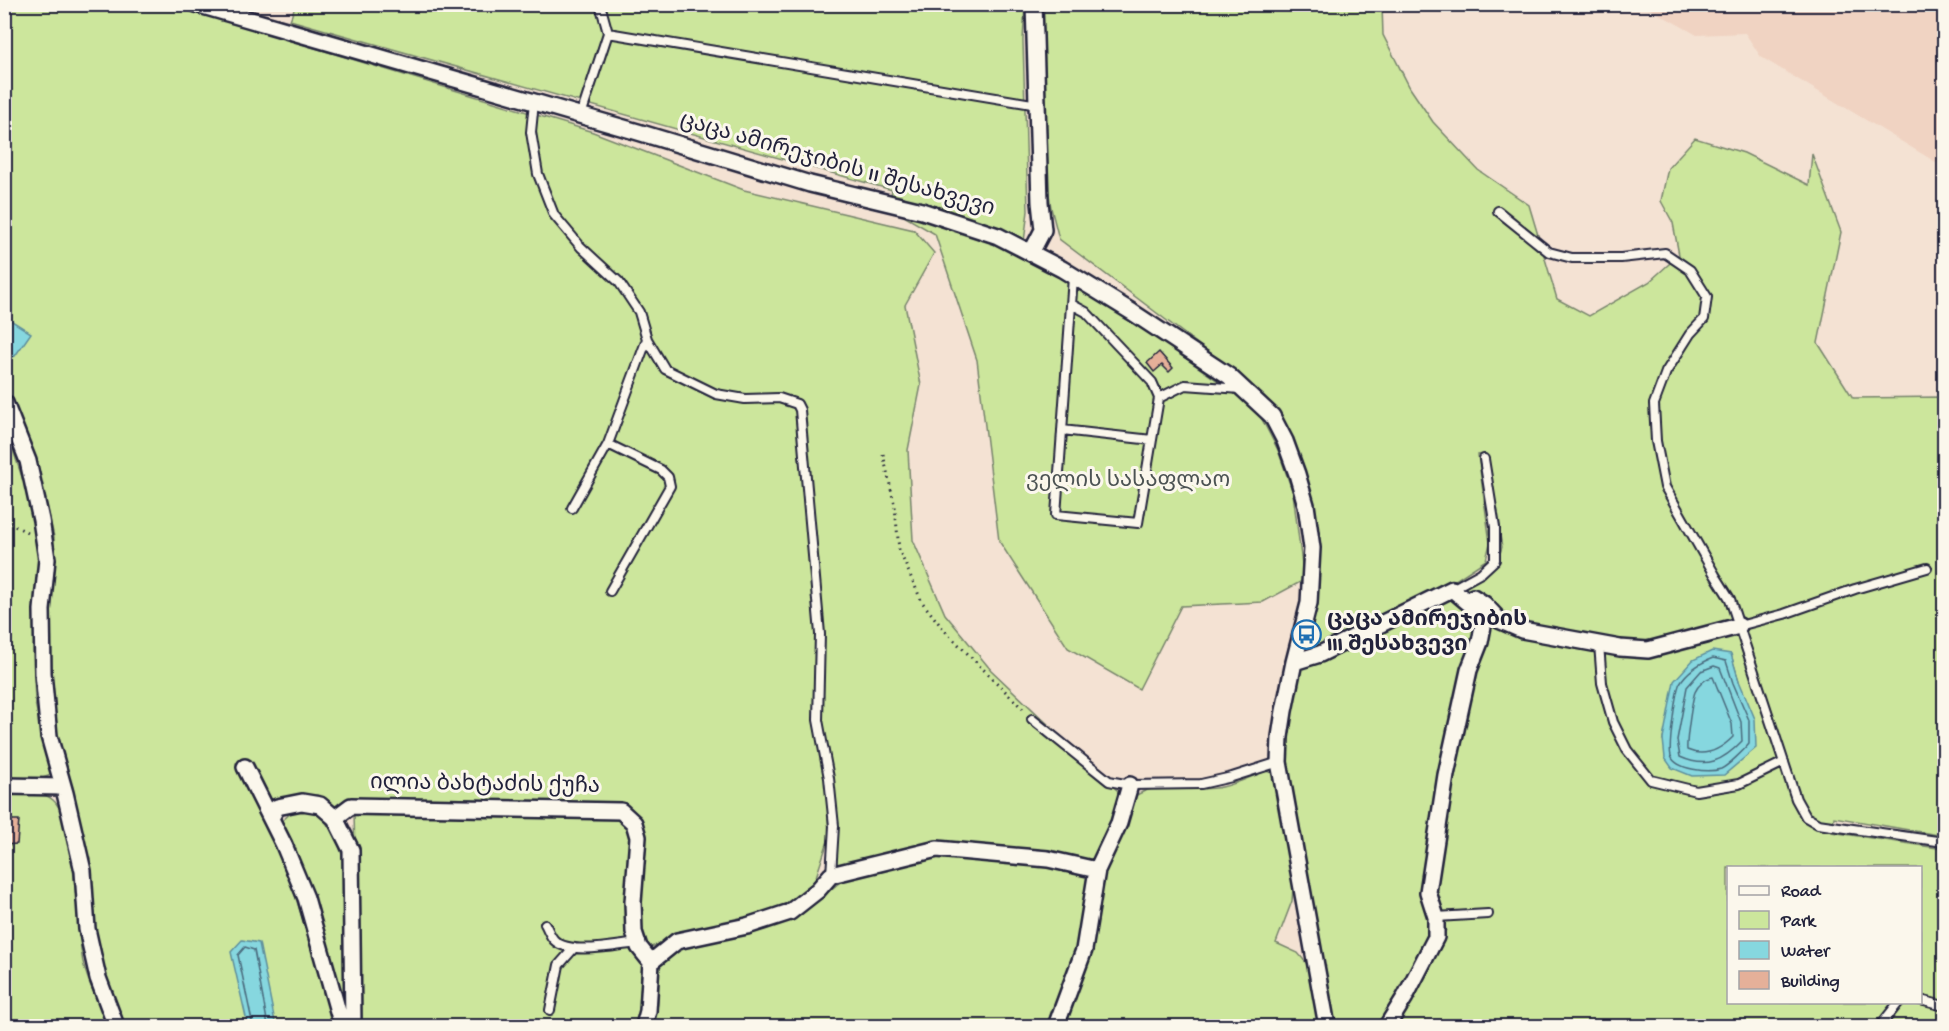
<svg xmlns="http://www.w3.org/2000/svg" width="1949" height="1031" font-family="'Gochi Hand','Noto Sans Georgian',sans-serif">
  <rect width="100%" height="100%" fill="#f4e2d3"/>
  <filter id="ink" filterUnits="userSpaceOnUse"><feTurbulence type="fractalNoise" baseFrequency=".0167" numOctaves="2"/><feDisplacementMap in="SourceGraphic" scale="12" xChannelSelector="R" yChannelSelector="G"/><feConvolveMatrix kernelMatrix="1 2 1 2 8 2 1 2 1" color-interpolation-filters="sRGB"/></filter>
  <g filter="url(#ink)">
    <path fill="#f0d3c2" d="M1643 5H1944V167L1761 57 1745 33 1697 35Z"/>
    <path fill="#cce69c" stroke="#77846c" stroke-width="1.5" fill-rule="evenodd" d="M296 4 1025 5 1023 41 1028 211 1022 257 1086 288 1256 408 1278 450 1293 493 1304 580 1263 602 1181 606 1139 689 1068 648 999 541 977 360 935 234 888 207 892 190 290 20Z
      M4 5H173L593 132 744 190 914 230 934 253 905 305 921 385 908 450 913 540 945 614 991 670 1118 791C1123 816 1106 837 1095 858L1085 861 1010 849 836 866C839 812 831 770 821 718H813L827 790 829 838 815 880 796 901 781 907 740 922 692 932 651 947 645 945 641 937 637 819 337 809 317 795 287 798 270 806 246 758 236 763 286 866 336 1026H274L275 1022 248 1026H122L103 975 55 729 49 672 54 537 36 458 8 395 5 396Z
      M1043 5H1382L1383 35 1410 88 1433 122 1478 170 1529 205 1557 299 1589 316 1649 282 1679 255 1673 223 1661 201 1668 168 1695 138 1744 153 1809 185 1812 154 1841 232 1818 343 1853 398 1944 397V836L1834 817 1832 832 1944 849V1026H1392L1446 930 1433 892 1452 765 1488 630 1459 591C1481 578 1496 572 1502 547L1486 454 1478 455 1490 543 1486 560 1442 589 1328 646 1310 644 1317 572 1316 538 1304 468 1279 414 1264 396 1211 354 1059 239 1051 208 1043 152ZM1731 655 1739 681 1663 739 1668 719ZM1728 868H1920V1002H1728Z
      M4 423 34 513 40 579 33 650 35 703 51 775 37 780H5Z
      M1443 598C1466 599 1469 610 1478 628L1428 913 1430 926 1428 944 1379 1026H1332L1285 748 1299 669 1340 652Z
      M1266 771 1272 773 1278 782 1294 875 1292 901 1276 943 1298 953 1308 965 1319 1026H1062L1102 873 1131 799C1157 777 1192 794 1222 787 1237 784 1252 776 1266 771Z
      M5 790C21 791 40 789 53 800 76 819 76 930 83 962 88 984 100 1006 108 1026H5Z
      M308 809 321 816 336 836 344 861 347 1012 310 893 282 821 294 810Z
      M354 812 615 817 626 824 630 832 626 890 647 968 638 1026H359Z
      M934 854 1040 864 1091 877 1077 945 1052 1026H652L658 1004 660 962 675 950 752 933 803 913 840 882Z"/>
    <path fill="#86d7df" stroke="#5e8f9d" stroke-width="1.5" d="M4 316 31 333 15 356 5 359Z
      M1712 651 1731 654 1739 681 1755 719 1756 748 1724 775 1692 776 1672 768 1665 758 1663 739 1674 681 1693 660Z
      M242 940 259 943 275 1022 274 1026H248L231 952Z"/>
    <g fill="none" stroke-linecap="round" stroke-linejoin="round">
      <path stroke="#4a6a7d" stroke-width="1.5" d="M1713 658 1726 661 1733 683 1749 720V744C1744 750 1728 766 1721 769 1709 773 1676 770 1671 756 1668 747 1676 690 1680 683 1688 670 1700 663 1713 658Z
        M1714 666 1720 668 1741 722 1742 741C1723 761 1707 769 1680 757L1677 740 1687 687 1701 671Z
        M1713 677 1732 724 1733 737C1720 750 1705 758 1687 750 1686 741 1692 700 1695 692 1698 685 1706 678 1713 677Z
        M253 1026 238 955 245 947 254 950 268 1026"/>
    </g>
    <path fill="#e5b099" stroke="#22223b" stroke-width="1.5" d="M1159 352 1173 368 1169 372 1162 365 1154 372 1147 363Z
      M4 820H19L17 844 4 845Z"/>
    <g fill="none" stroke-linecap="round" stroke-linejoin="round">
      <defs>
        <path id="lane" d="M608 33 1038 105
          M534 102 531 132 538 174 554 215 581 247 619 282 639 312 647 339 665 369 716 394 745 399 779 398 797 404 800 410 820 634 818 720 829 778 834 826 831 875
          M581 115 608 33 600 4
          M1498 211 1549 252 1572 258H1621L1665 253 1690 270 1707 297 1704 319 1690 334 1666 372 1654 404 1656 441 1665 487 1715 575 1730 599 1796 799 1806 817 1818 824 1944 842
          M1073 277 1056 515 1138 523 1159 398 1185 385 1241 389
          M1071 304 1086 312 1152 382 1159 398
          M1062 430 1152 440
          M608 444 661 470 668 477 670 486 610 591
          M572 508 608 444 647 339
          M1452 589 1481 573 1495 560V527L1484 459
          M1739 626 1784 614 1855 589 1927 568
          M1599 644 1602 683 1613 722 1627 750 1651 780 1696 791 1739 784 1784 762
          M1032 719 1109 781 1130 785 1201 784 1232 777 1279 762
          M1436 917 1488 914
          M545 924C548 929 550 936 554 940 570 956 617 945 638 943
          M1920 1000 1944 1006
          M550 1010 559 965 574 948
          M1880 1026 1899 1002"/>
        <path id="street" d="M196 4 638 132 810 184 922 211 998 236 1062 269 1132 312 1229 376 1272 416 1285 441 1297 474 1306 505 1312 548 1309 603 1294 662 1284 711 1280 737 1279 762 1327 1026
          M1031 253 1043 230 1040 202 1034 4
          M5 403 28 461 41 520 47 559 42 610 43 673 49 736 65 793 83 871 87 929 98 978 116 1026
          M1473 597 1484 604 1499 620 1522 630 1620 648 1648 650 1739 626
          M1294 662 1320 654 1452 589 1477 610 1483 626 1480 642 1469 670 1446 775 1428 892 1436 917V937L1405 997 1387 1026
          M245 767 284 845 306 898 339 1015 345 1026
          M4 786 63 787
          M271 818 277 807 302 802 320 805 335 818 351 850 353 1026
          M335 818 351 806 621 811 634 823 638 837 633 902 634 932 639 947 651 962
          M644 1026 648 1011 651 962 677 941 747 926 790 912 818 890 831 875 937 849 1048 859 1097 870
          M1056 1026 1084 950 1097 870 1119 823 1130 785"/>
      </defs>
      <use href="#lane" stroke="#22223b" stroke-width="12"/>
      <use href="#street" stroke="#22223b" stroke-width="20"/>
      <path stroke="#22223b" stroke-width="3" stroke-dasharray="1.5 4.5" stroke-linecap="butt" d="M883 454 895 507 899 550 922 602 944 630 1025 711
        M4 521 27 532"/>
      <use href="#lane" stroke="#fbf7ec" stroke-width="8"/>
      <use href="#street" stroke="#fbf7ec" stroke-width="15"/>
    </g>
  </g>
  <defs>
    <symbol id="bus-ring" viewBox="-11 -11 22 22"><circle r="9.5" fill="#fbf7ec" stroke="#1f6fb2" stroke-width="1.5"/><path d="M-5-6H5V4H4V6H2V4H-2V6H-4V4H-5ZM-3.5-4V0h7V-4ZM-3.5 1.2v1.5H-2V1.2ZM2 1.2v1.5H3.5V1.2Z" fill="#1f6fb2"/></symbol>
  </defs>
  <g fill-rule="evenodd">
    <use href="#bus-ring" x="1290" y="618" width="33" height="33"/>
  </g>
  <g text-anchor="middle" dominant-baseline="central" stroke-width="6" stroke-linejoin="round" paint-order="stroke">
    <g font-size="22" fill="#22223b" stroke="#fbf7ec">
      <text transform="translate(837 166) rotate(16)">ცაცა ამირეჯიბის II შესახვევი</text>
      <text transform="translate(485 786) rotate(1)">ილია ბახტაძის ქუჩა</text>
    </g>
    <g font-size="22" fill="#4c5353" stroke="#fbf7ec">
      <text x="1128" y="482">ველის სასაფლაო</text>
    </g>
    <g font-size="22" font-weight="bold" fill="#22223b" stroke="#fbf7ec" text-anchor="start">
      <text x="1327" y="621">ცაცა ამირეჯიბის<tspan x="1327" dy="25">III შესახვევი</tspan></text>
    </g>
  </g>
  <rect width="1949" height="1031" fill="none" stroke="#fbf7ec" stroke-width="24"/>
  <rect x="12" y="12" width="1925" height="1007" fill="none" stroke="#22223b" stroke-width="2" filter="url(#ink)"/>
  <rect x="1727" y="866" width="195" height="138" fill="#fbf7ec" stroke="#a4a2a5" stroke-width="1.5"/>
  <rect x="1739" y="886" width="30" height="9" fill="#fbf7ec" stroke="#a4a2a5" stroke-width="1.5"/>
  <text x="1781" y="896" font-size="18" fill="#22223b">Road</text>
  <rect x="1739" y="911" width="30" height="18" fill="#cce69c" stroke="#a4a2a5" stroke-width="1.5"/>
  <text x="1781" y="926" font-size="18" fill="#22223b">Park</text>
  <rect x="1739" y="941" width="30" height="18" fill="#86d7df" stroke="#a4a2a5" stroke-width="1.5"/>
  <text x="1781" y="956" font-size="18" fill="#22223b">Water</text>
  <rect x="1739" y="971" width="30" height="18" fill="#e5b099" stroke="#a4a2a5" stroke-width="1.5"/>
  <text x="1781" y="986" font-size="18" fill="#22223b">Building</text>
</svg>
